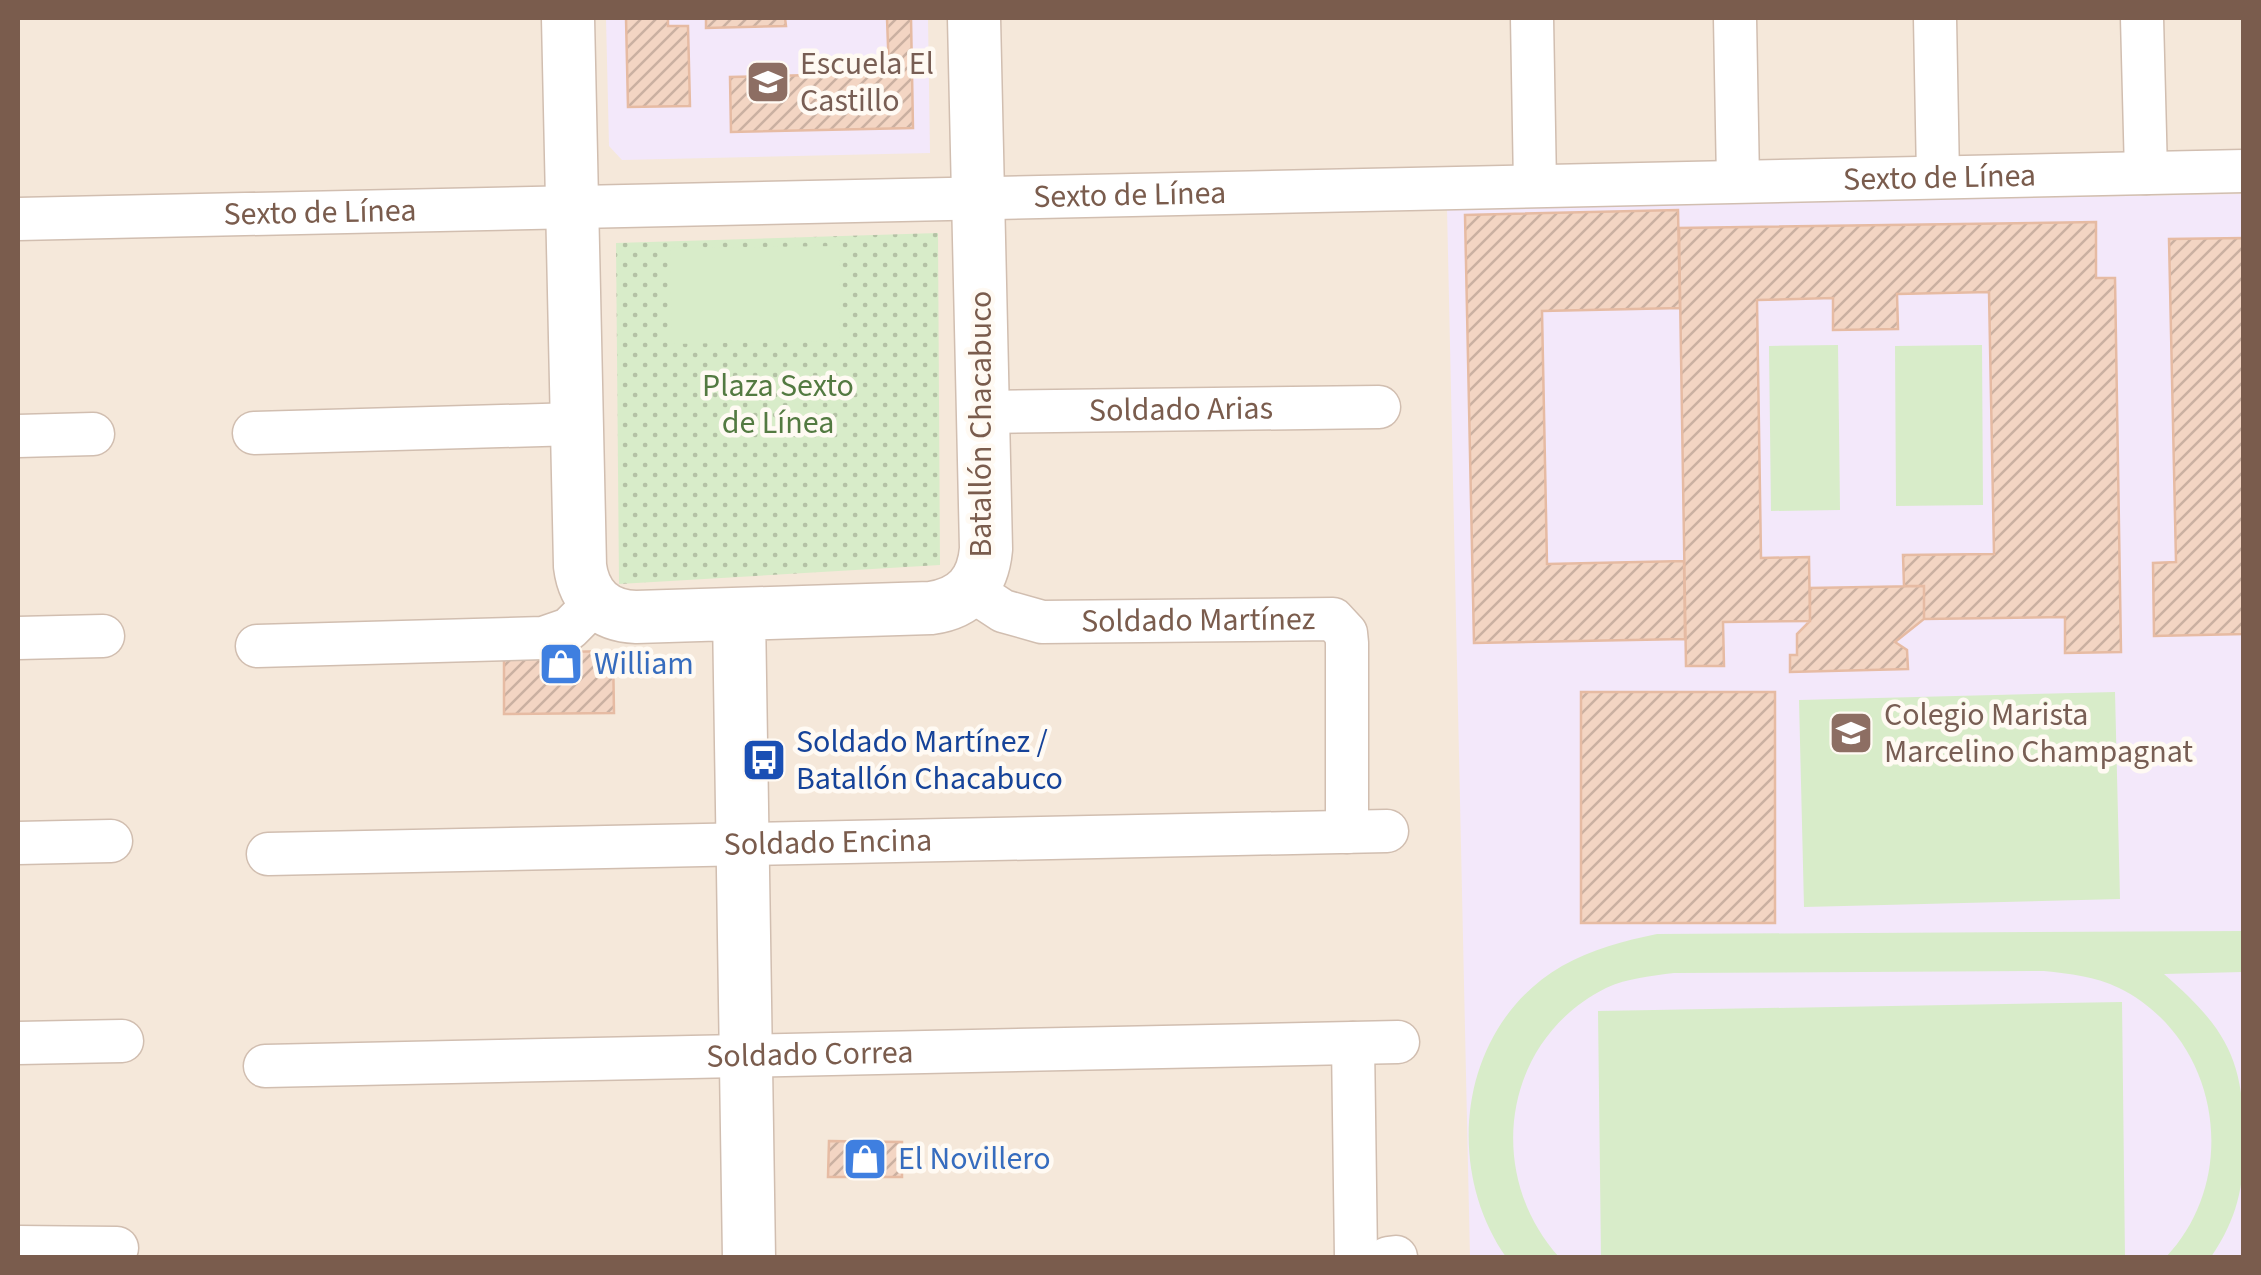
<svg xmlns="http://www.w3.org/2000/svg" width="2261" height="1275" font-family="'Source Sans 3',sans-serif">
  <defs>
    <pattern id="green-dots" width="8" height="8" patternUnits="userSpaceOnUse" patternTransform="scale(2.5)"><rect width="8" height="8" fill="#d8ecc9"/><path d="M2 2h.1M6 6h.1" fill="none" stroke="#b4c2a5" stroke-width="1.8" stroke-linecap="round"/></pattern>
    <pattern id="building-hatch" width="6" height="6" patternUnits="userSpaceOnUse" patternTransform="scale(2.5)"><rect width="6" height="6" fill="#f3d5c3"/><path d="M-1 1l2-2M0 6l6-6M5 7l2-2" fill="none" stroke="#cab0a1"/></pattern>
  </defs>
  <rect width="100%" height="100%" fill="#fdf6ec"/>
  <path fill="#f5e8da" d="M18 18H2243V1257H18Z"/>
  <path fill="#f3e8fa" d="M606 18H928L930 153 622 160 609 146Z
    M2243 194V1257H1470L1447 208Z"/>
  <path fill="url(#green-dots)" d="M938 233 940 565 619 584 616 243Z"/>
  <path fill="#d8ecc9" d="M839 246 840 341 672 344 670 248Z
    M1838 345 1840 510 1771 511 1769 346Z
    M1982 345 1983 505 1896 506 1895 346Z
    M2115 692 2120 899 1804 907 1799 700Z
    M2243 931V972L2164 974C2226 1028 2244 1059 2244 1141 2244 1187 2237 1219 2211 1257H2166C2242 1177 2220 1038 2119 988 2095 976 2070 974 2044 971L1674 973C1651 976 1628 978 1606 988 1502 1040 1484 1174 1559 1257H1506C1442 1165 1460 1025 1562 966 1593 949 1623 941 1657 934Z
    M2122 1002 2125 1257H1601L1598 1011Z"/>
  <path fill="url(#building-hatch)" stroke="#e6bba3" stroke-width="2.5" d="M626 18H668V26H688L690 106 628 107Z
    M706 18H785L786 26 706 28Z
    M887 18H911L913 128 731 132 730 77 889 73Z
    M1678 210 1680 308 1542 311 1547 564 1684 561 1685 639 1474 643 1465 215Z
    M2096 222V278H2115L2121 652 2065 653V617L1924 619V586H1904L1903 555 1994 554 1989 292 1897 294 1898 329 1833 330V298L1757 300 1761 558 1809 557 1810 621 1723 622 1724 666H1686L1679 228Z
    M2244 238V634L2154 636 2153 563 2176 562 2169 239Z
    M1924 586V619L1895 642 1907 650 1908 669 1790 672V655H1797V634L1810 621V588Z
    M613 651 614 713 504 714V653Z
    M1581 692H1775V923H1581Z
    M829 1141 902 1142V1177H828Z"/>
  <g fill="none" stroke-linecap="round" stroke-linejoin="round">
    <defs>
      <g id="minor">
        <path d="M1532 18 1535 185"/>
        <path d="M1735 18 1738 181"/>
        <path d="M1935 18 1938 177"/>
        <path d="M2142 18 2146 173"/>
        <path id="s1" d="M18 219 2244 171"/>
        <path id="s2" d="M983 412 1379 407"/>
        <path d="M254 433 576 424"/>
        <path d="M18 436 93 434"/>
        <path id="s3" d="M971 590 1003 611 1042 622 1333 619 1346 633 1347 643V832"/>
        <path d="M18 638 103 636"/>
        <path d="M257 646 543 638 569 629 596 602"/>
        <path d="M18 843 111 841"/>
        <path id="s4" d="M268 854 1387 831"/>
        <path d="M18 1043 122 1041"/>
        <path d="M1353 1043 1356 1258"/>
        <path id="s5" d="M265 1066 1398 1042"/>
        <path d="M18 1247 117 1248"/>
        <path d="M1388 1258 1396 1257"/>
      </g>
      <path id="tertiary" d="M568 18 580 566C584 598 604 616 636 617L931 608C966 603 983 583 986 549L974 18
        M739 614 749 1258"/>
    </defs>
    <use href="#minor" stroke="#d1beb0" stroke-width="45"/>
    <use href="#tertiary" stroke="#d1beb0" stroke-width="55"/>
    <use href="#minor" stroke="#fff" stroke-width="42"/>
    <use href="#tertiary" stroke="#fff" stroke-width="52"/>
  </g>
  <defs>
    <symbol id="school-square" viewBox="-11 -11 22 22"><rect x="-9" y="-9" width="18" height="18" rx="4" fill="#8d6e63" stroke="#fffaf3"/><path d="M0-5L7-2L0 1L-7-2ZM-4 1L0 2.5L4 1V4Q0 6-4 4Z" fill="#fff"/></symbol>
    <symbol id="shop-square" viewBox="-11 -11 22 22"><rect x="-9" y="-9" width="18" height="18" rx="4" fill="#3f7fe0" stroke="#fffaf3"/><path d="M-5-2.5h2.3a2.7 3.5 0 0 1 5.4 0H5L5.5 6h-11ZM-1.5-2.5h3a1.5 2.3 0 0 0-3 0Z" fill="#fff"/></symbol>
    <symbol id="bus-square" viewBox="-11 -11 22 22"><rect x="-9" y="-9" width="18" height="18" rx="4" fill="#1a4fb4" stroke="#fffaf3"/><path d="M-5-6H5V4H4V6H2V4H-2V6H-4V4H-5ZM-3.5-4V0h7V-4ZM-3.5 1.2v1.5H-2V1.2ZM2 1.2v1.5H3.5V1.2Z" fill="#fff"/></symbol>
  </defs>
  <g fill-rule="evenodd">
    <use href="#school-square" x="743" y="57" width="50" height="50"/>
    <use href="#shop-square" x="536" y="639" width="50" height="50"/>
    <use href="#school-square" x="1826" y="708" width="50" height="50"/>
    <use href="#bus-square" x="739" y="735" width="50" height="50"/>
    <use href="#shop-square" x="840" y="1134" width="50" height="50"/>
  </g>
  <g text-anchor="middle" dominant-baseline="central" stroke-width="9" stroke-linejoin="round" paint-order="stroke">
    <g font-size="32" fill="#785e54" stroke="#fffaf3" text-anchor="start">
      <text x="800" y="64">Escuela El<tspan x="800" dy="37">Castillo</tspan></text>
      <text x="1884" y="715">Colegio Marista<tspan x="1884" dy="37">Marcelino Champagnat</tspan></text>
    </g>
    <g font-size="32" fill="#7a5c4d" stroke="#fffaf3">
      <text stroke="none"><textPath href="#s1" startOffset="1922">Sexto de Línea</textPath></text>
      <text stroke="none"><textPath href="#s1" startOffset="1112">Sexto de Línea</textPath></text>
      <text stroke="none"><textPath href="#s1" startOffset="302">Sexto de Línea</textPath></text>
      <text stroke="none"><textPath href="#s2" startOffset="198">Soldado Arias</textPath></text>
      <text transform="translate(981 424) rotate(-90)">Batallón Chacabuco</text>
      <text stroke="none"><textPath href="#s3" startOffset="235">Soldado Martínez</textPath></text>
      <text stroke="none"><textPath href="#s4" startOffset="560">Soldado Encina</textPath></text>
      <text stroke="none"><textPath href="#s5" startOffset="545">Soldado Correa</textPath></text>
    </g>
    <g font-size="32" fill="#537a41" stroke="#fffaf3">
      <text x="778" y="386">Plaza Sexto<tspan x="778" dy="37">de Línea</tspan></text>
    </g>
    <g font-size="32" fill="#366cbe" stroke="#fffaf3" text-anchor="start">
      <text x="594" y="664">William</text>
      <text x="898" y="1159">El Novillero</text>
    </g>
    <g font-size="32" fill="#164399" stroke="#fffaf3" text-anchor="start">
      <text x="796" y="742">Soldado Martínez /<tspan x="796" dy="37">Batallón Chacabuco</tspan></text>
    </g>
  </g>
  <rect width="2261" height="1275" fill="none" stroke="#7a5c4d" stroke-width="40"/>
</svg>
